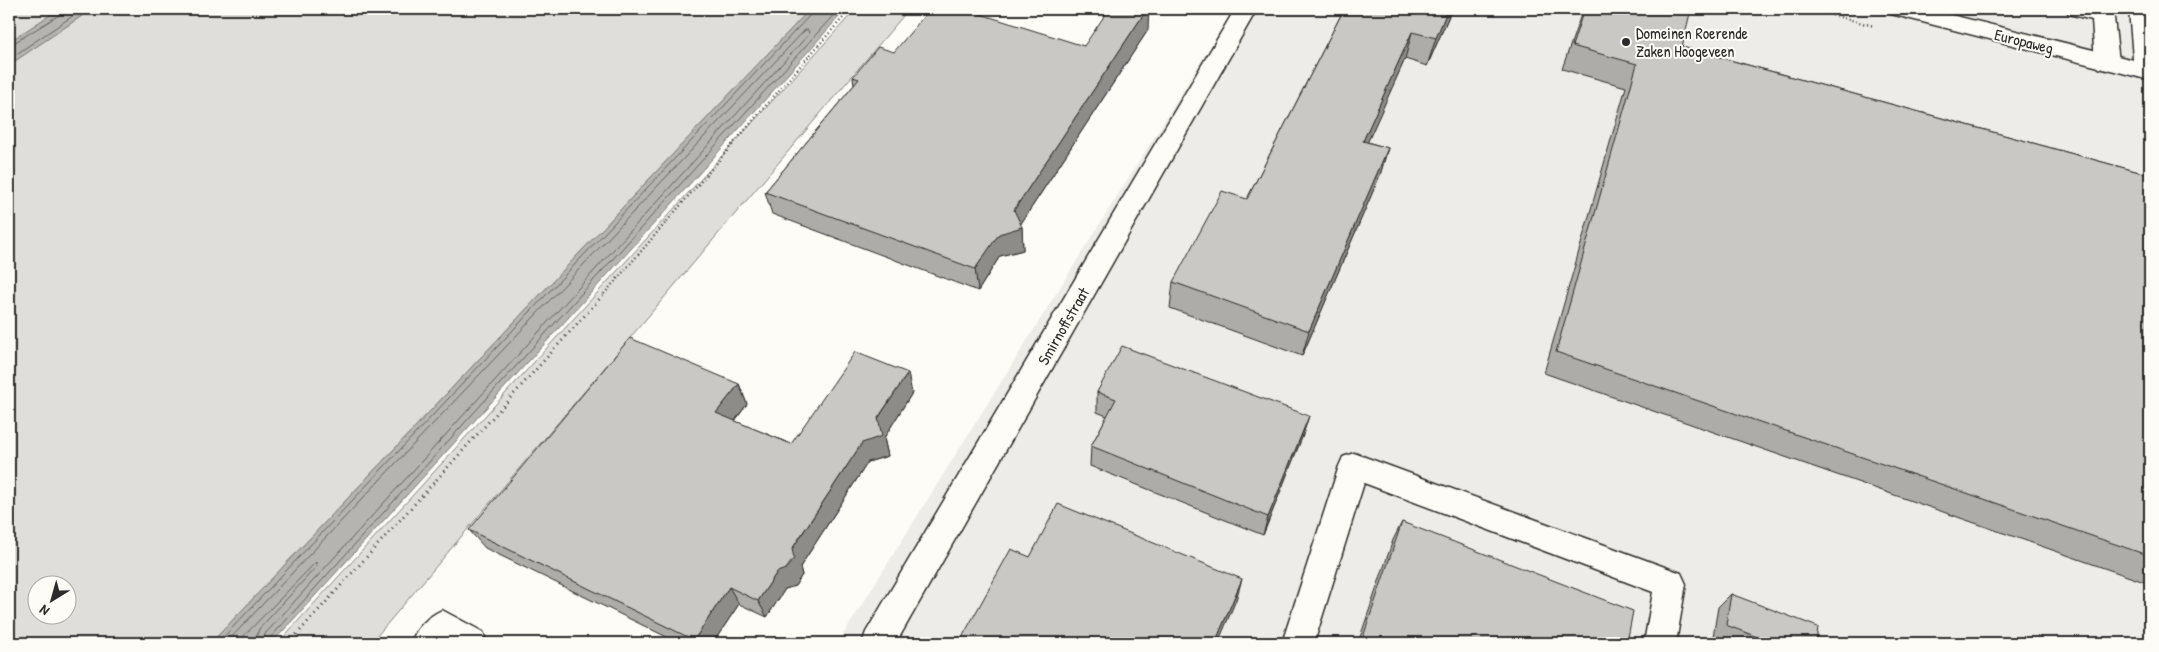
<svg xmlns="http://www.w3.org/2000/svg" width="2159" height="652" font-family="'Patrick Hand',sans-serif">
  <rect width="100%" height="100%" fill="#fdfcf7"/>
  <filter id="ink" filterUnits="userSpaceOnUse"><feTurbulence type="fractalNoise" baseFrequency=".02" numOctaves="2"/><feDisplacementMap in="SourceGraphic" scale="10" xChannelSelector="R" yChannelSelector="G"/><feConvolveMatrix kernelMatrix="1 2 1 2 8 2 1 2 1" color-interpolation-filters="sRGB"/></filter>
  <g filter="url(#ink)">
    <path fill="#edece8" d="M1234 9H2150V643H838Z"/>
    <path fill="#dfdeda" stroke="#858482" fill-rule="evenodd" d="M9 9H59L9 42Z
      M92 9H810L211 643H9V65ZM38 584H68V614H38Z
      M856 9H909L371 643H278Z"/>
    <path fill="#b5b4b1" stroke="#7e7d7b" d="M59 9H92L9 65V42Z
      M810 9H846L671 205 272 643H211Z"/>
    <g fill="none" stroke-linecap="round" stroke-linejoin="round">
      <path stroke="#626261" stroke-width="1" d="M9 46 59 15 61 9
        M9 59 83 9
        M218 643 811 14 813 9
        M226 643 805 30H808L809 34 265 634 262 643
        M237 643 316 562 317 566 259 629 254 643
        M268 643 270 638 839 9"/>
      <defs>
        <path id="minor" d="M1235 9H1257L896 643H862L866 632Z
          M2066 9H2113L2119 62 2115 68 2107 70 2099 68 2095 62 2092 20 2069 14Z
          M2129 9H2150V78L2138 77 2134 71Z
          M1354 453 1681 573 1686 584 1676 643H1644L1653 592 1364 483 1314 643H1282L1339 466 1343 457Z
          M442 610 483 632 487 643H411C416 628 427 617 442 610Z"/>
        <path id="major" d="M1888 9H1927L2150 64V80L1899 16 1891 14Z"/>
      </defs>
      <use href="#minor" stroke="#2b2b2b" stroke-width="3"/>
      <use href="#major" stroke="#2b2b2b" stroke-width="3"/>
      <path stroke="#2b2b2b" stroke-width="2.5" stroke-dasharray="1 3" stroke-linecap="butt" d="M1809 9 1874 26
        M604 294C687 199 767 102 851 9"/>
      <path stroke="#2b2b2b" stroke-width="3" stroke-dasharray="1 4.5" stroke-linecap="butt" d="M289 643 605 293"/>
      <use href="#minor" fill="#fdfcf7" fill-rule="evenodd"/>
      <use href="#major" fill="#fdfcf7" fill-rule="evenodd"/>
    </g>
    <path fill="#adaca9" stroke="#2b2b2b" d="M1344 9H1452L1427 66 1405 59 1367 142 1388 148 1380 175 1302 356 1170 308 1173 282 1247 199Z
      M1583 9H1690L1682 47 2150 175V584L1544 373 1626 87 1562 69Z
      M1148 30 1020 225 1022 227 1023 250 1000 256 978 291 772 214 765 192 854 85 853 77 894 52 1084 46Z
      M739 384 747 404 735 421 791 444 912 393 884 438 888 456 868 462 800 567 802 575 795 586 785 589 767 617 739 604 713 643H679L485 548 469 530Z
      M1097 392 1303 435 1263 535 1090 466 1091 446 1107 416 1097 412Z
      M1402 522 1627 643H1358L1393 540Z
      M1731 594 1816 643H1729L1713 637 1718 607Z"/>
    <path fill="#8d8c89" stroke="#2b2b2b" d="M1147 9H1149L1148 30 1018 228 1022 227 1023 250 1000 256 978 291 975 269Z
      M1448 9H1452L1427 66 1436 38Z
      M1412 32 1405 59 1356 168 1363 141Z
      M1388 148 1380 175 1302 356 1309 331Z
      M908 373 912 393 884 438 888 456 868 462 800 567 802 575 795 586 785 589 767 617 758 601Z
      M739 384 747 404 726 433 716 413Z
      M1309 416 1303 435 1263 535 1268 517Z
      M1242 579 1236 600 1218 643H1215Z
      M729 587 739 604 713 643H696L694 640Z"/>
    <path fill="#c9c8c4" stroke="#2b2b2b" d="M930 9H964L1084 46 1109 9H1147L1014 210 1022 227 999 234 975 269 765 192 859 79 853 77 878 47 894 52Z
      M1344 9H1448L1436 38 1412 32 1363 141 1388 148 1309 331 1173 282 1222 191 1247 199Z
      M1584 9H1691L1682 47 2150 175V556L1556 352 1637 64 1572 46Z
      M630 338 739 384 716 413 791 444 855 352 908 373 878 418 882 436 862 443 792 549 794 558 786 569 777 572 758 601 729 587 694 640 469 530Z
      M1122 346 1309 416 1268 517 1091 446 1116 399 1097 392Z
      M1058 504 1242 579 1215 643H959L1011 549 1030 557Z
      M1402 522 1633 611 1627 643H1361Z
      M1731 594 1818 627 1816 643H1773L1726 625Z"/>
  </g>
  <circle fill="#2b2b2b" stroke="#fdfcf7" stroke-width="2" cx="1626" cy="42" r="5"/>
  <g text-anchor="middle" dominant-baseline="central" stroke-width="4" stroke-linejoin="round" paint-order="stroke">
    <g font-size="16" fill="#2b2b2b" stroke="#fdfcf7" text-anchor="start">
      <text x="1636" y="33">Domeinen Roerende<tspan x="1636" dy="18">Zaken Hoogeveen</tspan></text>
    </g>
    <g font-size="16" fill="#2b2b2b" stroke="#fdfcf7">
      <text transform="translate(2024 41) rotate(14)">Europaweg</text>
      <text transform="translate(1063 326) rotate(-60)">Smirnoffstraat</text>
    </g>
  </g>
  <rect width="2159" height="652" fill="none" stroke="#fdfcf7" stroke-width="30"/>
  <rect x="15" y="15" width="2129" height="622" fill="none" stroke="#2b2b2b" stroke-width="2" filter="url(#ink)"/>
  <g transform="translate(52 600) rotate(217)"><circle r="24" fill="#fdfcf7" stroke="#a9a8a5"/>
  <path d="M0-4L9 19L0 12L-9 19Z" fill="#2b2b2b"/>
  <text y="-8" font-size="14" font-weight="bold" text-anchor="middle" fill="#2b2b2b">N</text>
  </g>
</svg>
